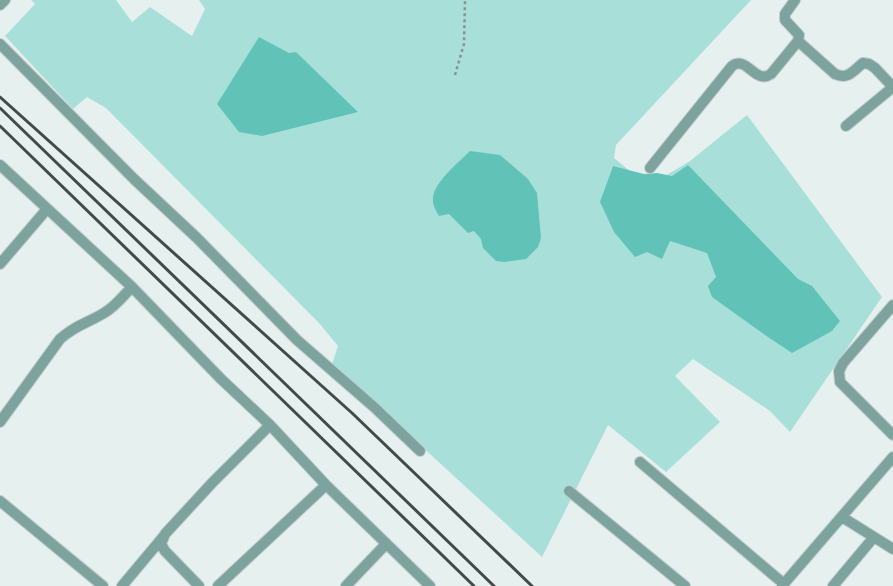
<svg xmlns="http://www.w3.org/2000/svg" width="893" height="586" font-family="'Space Grotesk',sans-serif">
  <rect width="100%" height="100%" fill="#e6f1ef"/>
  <path fill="#a8e0d9" d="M31 0H116L132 22 150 7 192 36 205 9 199 0H751L616 145 614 158 641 180 660 179 690 161 747 115 882 297 790 432 770 411 693 359 675 376 720 422 666 472 608 425 542 557 332 364 338 346 319 323 106 108 87 97 73 109 5 36 35 4Z"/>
  <path fill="#61c3b8" d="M259 37 289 53 296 52 358 112 262 136 239 132 217 104Z
    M470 151 500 155 528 179 537 193 541 238 538 247 526 259 504 262 496 261 483 248 481 239 474 231 468 233 449 214 439 216C436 211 432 204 433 198 434 182 459 162 470 151Z
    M688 165 798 279 812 286 840 321 832 331 792 353 765 335 712 297 708 286 716 277 707 253 670 241 662 259 647 252 635 257 614 232 600 202 613 166 644 174 657 173 672 176Z"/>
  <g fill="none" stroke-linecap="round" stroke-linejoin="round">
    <defs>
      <path id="minor" d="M0 5 5 0
        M798 41 835 74C848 80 853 71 863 63L869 64 875 68 893 87
        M0 44 134 179 197 238 297 340 374 407 420 451
        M846 126 893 87
        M0 165 132 287 221 379 270 425 326 485 430 586
        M650 168 732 66C747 55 755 85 771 74L798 41 799 35 785 20V14L795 0
        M0 264 47 209
        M893 305 843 363 839 371 840 382 893 435
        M0 422 60 339C77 324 86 324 104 313 115 307 123 296 132 287
        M640 462 784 584
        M569 491 685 586
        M0 501 103 586
        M842 517 893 549
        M122 586 163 537
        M199 586 165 551 161 544 165 534 212 483 270 425
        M218 586 326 485
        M346 586 386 544
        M782 586 893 457
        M833 586 874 537"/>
    </defs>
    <use href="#minor" stroke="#c2ccca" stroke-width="12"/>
    <path stroke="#8a9291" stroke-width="2.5" stroke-dasharray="3 3" stroke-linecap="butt" d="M455 75 464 44 465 0"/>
    <use href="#minor" stroke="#7da39e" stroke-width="10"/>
    <path stroke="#444a49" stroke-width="3" d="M0 97 352 413 532 586
      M0 108 494 586
      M0 126 474 586"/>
  </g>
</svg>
